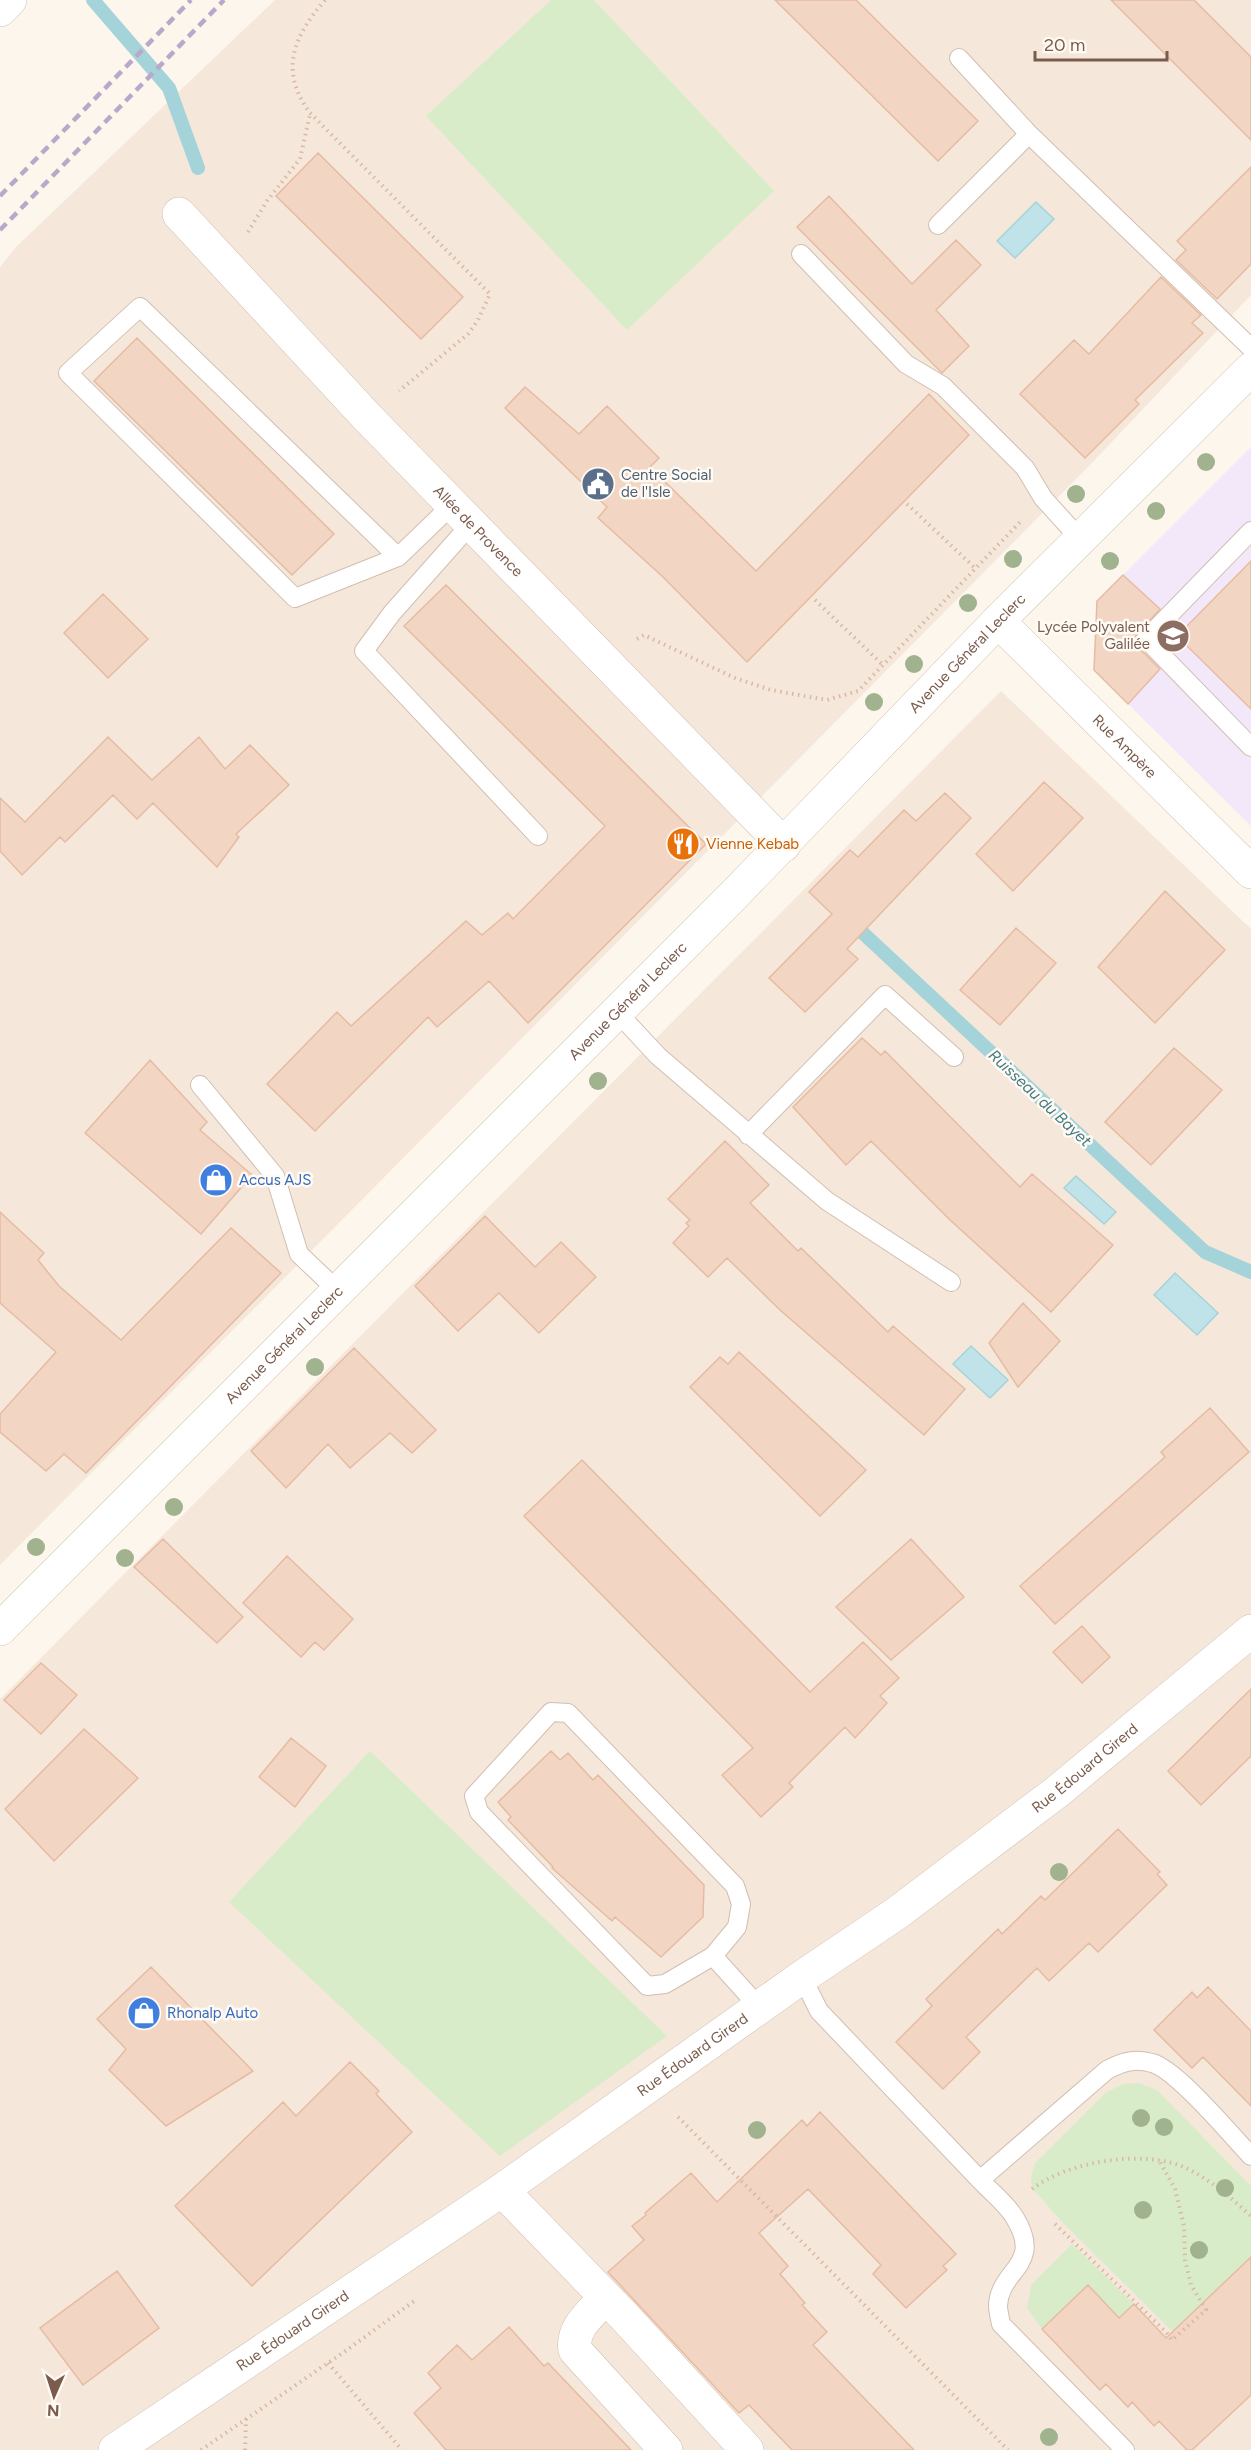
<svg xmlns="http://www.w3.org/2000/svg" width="1251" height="2450" font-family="Figtree,sans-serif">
  <rect width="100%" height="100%" fill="#fdf6ec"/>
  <path fill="#f5e8da" d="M275 0H1251V295L1089 466 0 1565V267L16 247Z
    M1001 691 1251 929V2450H0V1699Z"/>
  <path fill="#f3e8fa" d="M1251 447V826L1094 670 1097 601Z"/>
  <path fill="#d8ecc9" d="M551 0H594L774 191 627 330 426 116Z
    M370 1751 667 2036 500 2156 229 1902Z
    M1139 2083 1157 2090 1251 2186V2257L1172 2331 1062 2222 1032 2188 1031 2177 1035 2163 1105 2093 1123 2084Z
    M1072 2244 1134 2304 1119 2318 1088 2285 1042 2329 1027 2308 1031 2285Z"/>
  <path fill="#bfe3e8" stroke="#a5d3da" stroke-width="1.5" d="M1036 202 1054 219 1015 258 997 241Z
    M1076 1176 1116 1212 1104 1224 1064 1188Z
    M1175 1273 1218 1313 1197 1335 1154 1295Z
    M971 1346 1008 1380 990 1398 953 1364Z"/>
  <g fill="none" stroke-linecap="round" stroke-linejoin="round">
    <path stroke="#a5d3da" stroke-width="14" d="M93 0 169 88 198 168
      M849 920 1205 1252 1251 1272"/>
  </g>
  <path fill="#f3d5c3" stroke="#e6bba3" stroke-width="1.5" d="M775 0H856L978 121 938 161Z
    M1111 0H1194L1251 57V140Z
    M318 153 463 297 421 339 276 196Z
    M1251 167V264L1217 299 1176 260 1186 250 1177 241Z
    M829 196 912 284 956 240 981 265 936 310 969 346 942 373 797 227Z
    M1161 277 1201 315 1192 323 1203 333 1135 400 1139 404 1085 458 1020 394 1074 340 1089 354Z
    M137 338 334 534 292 575 94 381Z
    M525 387 579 434 607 406 659 458 650 467 756 571 929 394 969 435 747 662 663 577 598 518 607 507 505 408Z
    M1251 561V709L1183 642 1175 652 1162 639 1177 624 1183 630Z
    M1123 575 1160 609 1135 637 1138 647 1160 669 1128 704 1094 670 1097 601Z
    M446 585 706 844 528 1023 489 981 437 1027 428 1017 315 1131 267 1084 337 1012 351 1026 466 921 482 935 508 913 513 919 605 826 404 626Z
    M103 594 148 639 108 678 64 633Z
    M108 737 152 780 199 737 225 769 250 745 289 785 236 834 239 837 217 867 153 803 137 819 113 795 65 842 60 837 22 875 0 851V798L25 822Z
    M1044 782 1083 818 1013 891 976 854Z
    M945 793 971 818 847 949 858 959 805 1012 769 978 832 914 809 892 850 850 858 857 904 810 916 821Z
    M1165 891 1225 950 1155 1023 1098 967Z
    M1016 928 1056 963 1000 1025 960 990Z
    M862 1038 881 1055 885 1051 1020 1187 1032 1174 1113 1245 1051 1312 949 1219 871 1141 846 1165 793 1107Z
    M1174 1048 1222 1090 1151 1165 1105 1122Z
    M150 1060 207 1122 200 1130 252 1175 201 1234 85 1133Z
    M725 1141 769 1185 750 1203 798 1251 801 1248 888 1332 893 1326 965 1389 924 1435 780 1310 727 1258 708 1277 673 1243 689 1226 686 1223 690 1220 668 1199Z
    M0 1212 44 1253 38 1260 59 1286 121 1340 231 1228 281 1273 86 1473 64 1454 46 1471 0 1432V1414L56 1352 0 1303Z
    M485 1216 535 1267 561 1242 596 1277 539 1333 499 1293 458 1331 415 1286Z
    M1023 1303 1060 1341 1018 1387 989 1343Z
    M354 1348 436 1430 412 1453 390 1433 350 1468 328 1444 286 1488 251 1451Z
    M739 1352 866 1470 820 1516 690 1387 720 1357 728 1364Z
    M1210 1408 1249 1452 1055 1624 1020 1586 1165 1457 1161 1452Z
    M582 1460 810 1692 863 1642 899 1678 880 1696 887 1703 855 1738 845 1727 789 1783 793 1787 761 1817 722 1775 753 1748 524 1516Z
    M163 1539 243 1617 217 1643 134 1567Z
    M911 1539 964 1597 891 1660 836 1607Z
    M287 1556 353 1619 324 1650 315 1642 301 1657 243 1603Z
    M1082 1626 1110 1657 1082 1683 1053 1652Z
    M41 1663 77 1695 41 1734 4 1700Z
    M1251 1689V1756L1201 1805 1168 1771Z
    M84 1729 138 1778 54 1861 5 1809Z
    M291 1738 326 1766 295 1807 259 1777Z
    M551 1751 560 1760 568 1753 593 1780 598 1775 704 1885 703 1917 661 1957 615 1917 612 1921 552 1868 553 1867 508 1820 511 1817 498 1802Z
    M1118 1829 1160 1872 1157 1874 1167 1885 1098 1952 1089 1943 1049 1981 1037 1968 966 2037 980 2052 943 2089 896 2042 932 2006 926 1999 998 1929 1002 1934 1041 1896 1045 1900Z
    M151 1967 253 2071 166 2126 109 2070 126 2049 97 2019Z
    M1208 1987 1251 2031V2106L1203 2057 1192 2068 1154 2030 1192 1992 1197 1998Z
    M350 2062 379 2091 376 2094 412 2132 252 2286 175 2206 283 2102 296 2116Z
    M820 2112 956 2254 943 2266 947 2270 906 2308 873 2274 881 2265 808 2189 759 2233 788 2266 780 2274 805 2303 802 2305 827 2332 813 2345 914 2450H792L749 2405 739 2413 608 2272 644 2240 632 2226 646 2215 645 2213 691 2173 717 2202 802 2120 807 2126Z
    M1251 2257V2395L1192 2450H1187L1159 2421 1154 2426 1132 2402 1128 2407 1106 2384 1100 2390 1042 2329 1088 2285 1119 2318 1134 2304 1166 2338Z
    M117 2271 159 2328 83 2385 40 2328Z
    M509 2327 544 2366 548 2363 631 2450H446L414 2413 441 2388 428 2373 457 2345 472 2360Z"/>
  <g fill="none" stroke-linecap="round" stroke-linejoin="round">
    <defs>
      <path id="service" d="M959 58 1029 134
        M938 225 1029 134 1251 348
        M801 254 906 364 943 386 1025 468 1043 498 1080 539
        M471 524 392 613 364 651 538 836
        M1251 531 1146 639 1251 747
        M398 557 295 598 68 373 140 307 398 557 452 505
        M617 1012 658 1056 827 1201 951 1282
        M200 1085 275 1176 299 1254 338 1291
        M748 1135 885 995 954 1057
        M551 1712 568 1713 735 1886 741 1904 737 1927 713 1956 665 1984 647 1986 479 1812 474 1796Z
        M713 1956 759 2007
        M802 1977 819 2011 980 2180 1107 2070C1122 2062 1135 2058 1152 2063 1176 2069 1231 2135 1251 2156
        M980 2180C991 2192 1007 2204 1015 2218 1044 2266 999 2269 998 2306 998 2311 1000 2318 1001 2324L1125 2450"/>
      <g id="minor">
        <path d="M0 10 10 0"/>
        <path id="s1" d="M179 214 367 417 784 845"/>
        <path id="s2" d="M998 621 1251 872"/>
        <path d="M502 2190 623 2315 747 2450"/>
        <path d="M605 2298C592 2313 571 2328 575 2350L666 2450"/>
        <path id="s3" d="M115 2450 502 2190 802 1977 897 1913 1058 1791 1251 1631"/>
      </g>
      <g id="secondary">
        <path id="s4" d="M0 1629 732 897 998 621 1251 369"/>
      </g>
    </defs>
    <use href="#service" stroke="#d1beb0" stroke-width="20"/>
    <use href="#minor" stroke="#d1beb0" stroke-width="34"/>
    <use href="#secondary" stroke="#d6c0b0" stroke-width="34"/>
    <path stroke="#d9b8a5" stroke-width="4" stroke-dasharray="1.5 4.5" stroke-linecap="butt" d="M325 0C293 37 279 71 310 113L490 294 478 320 468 334 399 391
      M248 232 267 201 300 159 310 114
      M907 504 975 568
      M815 600 883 665
      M637 639 644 635 735 678 771 690 827 700 858 691 1022 520
      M678 2117 1008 2450
      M1032 2189C1068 2161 1146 2148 1188 2169 1212 2181 1231 2198 1251 2216
      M1055 2224 1166 2332 1172 2340 1206 2310 1191 2285 1185 2260 1184 2226 1175 2189 1159 2160
      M328 2363 402 2450
      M201 2450 344 2352 417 2299
      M245 2450 246 2419"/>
    <use href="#service" stroke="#fff" stroke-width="18"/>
    <use href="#minor" stroke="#fff" stroke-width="33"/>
    <use href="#secondary" stroke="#fff" stroke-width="33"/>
    <path stroke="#b9a8c9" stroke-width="4.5" stroke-dasharray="9 6" stroke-linecap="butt" d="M0 196 191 0
      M0 230 224 0"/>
  </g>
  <g fill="#a0b28e">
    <circle cx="1206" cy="462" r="9"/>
    <circle cx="1076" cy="494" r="9"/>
    <circle cx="1156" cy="511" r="9"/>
    <circle cx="1013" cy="559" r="9"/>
    <circle cx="1110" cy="561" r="9"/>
    <circle cx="968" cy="603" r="9"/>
    <circle cx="914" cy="664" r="9"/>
    <circle cx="874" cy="702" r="9"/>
    <circle cx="598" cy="1081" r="9"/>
    <circle cx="315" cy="1367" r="9"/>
    <circle cx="174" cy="1507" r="9"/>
    <circle cx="36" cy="1547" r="9"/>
    <circle cx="125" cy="1558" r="9"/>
    <circle cx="1059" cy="1872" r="9"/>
    <circle cx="1141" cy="2118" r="9"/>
    <circle cx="1164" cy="2127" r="9"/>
    <circle cx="757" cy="2130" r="9"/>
    <circle cx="1225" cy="2188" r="9"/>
    <circle cx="1143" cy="2210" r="9"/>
    <circle cx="1199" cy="2250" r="9"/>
    <circle cx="1049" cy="2437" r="9"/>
  </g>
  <defs>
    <symbol id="civic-disc" viewBox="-11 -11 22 22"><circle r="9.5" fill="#5c6f8a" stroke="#fffaf3"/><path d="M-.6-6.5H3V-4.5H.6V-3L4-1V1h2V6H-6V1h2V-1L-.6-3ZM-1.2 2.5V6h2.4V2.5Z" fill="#fff"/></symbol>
    <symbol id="school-disc" viewBox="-11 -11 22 22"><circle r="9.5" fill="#8d6e63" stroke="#fffaf3"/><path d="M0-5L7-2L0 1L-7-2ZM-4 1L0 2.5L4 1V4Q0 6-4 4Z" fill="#fff"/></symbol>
    <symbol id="restaurant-disc" viewBox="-11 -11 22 22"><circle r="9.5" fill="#e8710a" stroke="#fffaf3"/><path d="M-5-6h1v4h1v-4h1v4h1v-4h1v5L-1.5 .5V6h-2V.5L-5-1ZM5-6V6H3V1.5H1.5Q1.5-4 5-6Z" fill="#fff"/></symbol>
    <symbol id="shop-disc" viewBox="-11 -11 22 22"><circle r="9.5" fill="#3f7fe0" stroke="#fffaf3"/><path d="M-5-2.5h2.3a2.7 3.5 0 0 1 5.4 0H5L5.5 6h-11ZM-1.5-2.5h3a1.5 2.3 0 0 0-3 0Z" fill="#fff"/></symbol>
  </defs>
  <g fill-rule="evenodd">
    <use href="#civic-disc" x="579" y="465" width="38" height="38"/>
    <use href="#school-disc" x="1154" y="617" width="38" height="38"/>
    <use href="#restaurant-disc" x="664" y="825" width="38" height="38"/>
    <use href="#shop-disc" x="197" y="1161" width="38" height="38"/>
    <use href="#shop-disc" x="125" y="1994" width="38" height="38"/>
  </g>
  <g text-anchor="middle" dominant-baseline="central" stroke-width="5" stroke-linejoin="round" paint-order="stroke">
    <g font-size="15" fill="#4e5e75" stroke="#fffaf3" text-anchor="start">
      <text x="621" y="475">Centre Social<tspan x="621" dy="17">de l'Isle</tspan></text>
    </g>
    <g font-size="15" fill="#7a5c4d" stroke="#fffaf3">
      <text stroke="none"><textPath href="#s1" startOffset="436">Allée de Provence</textPath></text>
      <text stroke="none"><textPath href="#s4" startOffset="1374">Avenue Général Leclerc</textPath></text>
      <text stroke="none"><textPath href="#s2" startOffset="178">Rue Ampère</textPath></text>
      <text stroke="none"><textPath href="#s4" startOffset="888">Avenue Général Leclerc</textPath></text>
      <text stroke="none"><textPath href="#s4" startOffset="402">Avenue Général Leclerc</textPath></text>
      <text stroke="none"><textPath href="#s3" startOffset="1186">Rue Édouard Girerd</textPath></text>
      <text stroke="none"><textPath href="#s3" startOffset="700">Rue Édouard Girerd</textPath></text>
      <text stroke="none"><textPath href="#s3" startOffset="214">Rue Édouard Girerd</textPath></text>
    </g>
    <g font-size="15" fill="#785e54" stroke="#fffaf3" text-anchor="end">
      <text x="1150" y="627">Lycée Polyvalent<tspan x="1150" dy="17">Galilée</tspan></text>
    </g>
    <g font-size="15" fill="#c56008" stroke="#fffaf3" text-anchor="start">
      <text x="706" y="844">Vienne Kebab</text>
    </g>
    <g font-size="15" fill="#366cbe" stroke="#fffaf3" text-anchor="start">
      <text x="239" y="1180">Accus AJS</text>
      <text x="167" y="2013">Rhonalp Auto</text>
    </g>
    <g font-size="16" font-style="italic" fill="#437c86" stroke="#fffaf3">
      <text transform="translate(1040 1098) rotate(43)">Ruisseau du Bayet</text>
    </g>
  </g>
  <g transform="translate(54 2396) rotate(183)" stroke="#fffaf3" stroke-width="4.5" paint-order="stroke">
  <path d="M0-4.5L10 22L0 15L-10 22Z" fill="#7a5c4d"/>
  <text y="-9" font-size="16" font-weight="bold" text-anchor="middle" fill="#7a5c4d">N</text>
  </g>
  <path d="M1035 51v9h132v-9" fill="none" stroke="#7a5c4d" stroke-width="3"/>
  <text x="1044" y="51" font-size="18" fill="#7a5c4d" stroke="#fffaf3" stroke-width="4.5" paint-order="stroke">20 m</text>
</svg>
